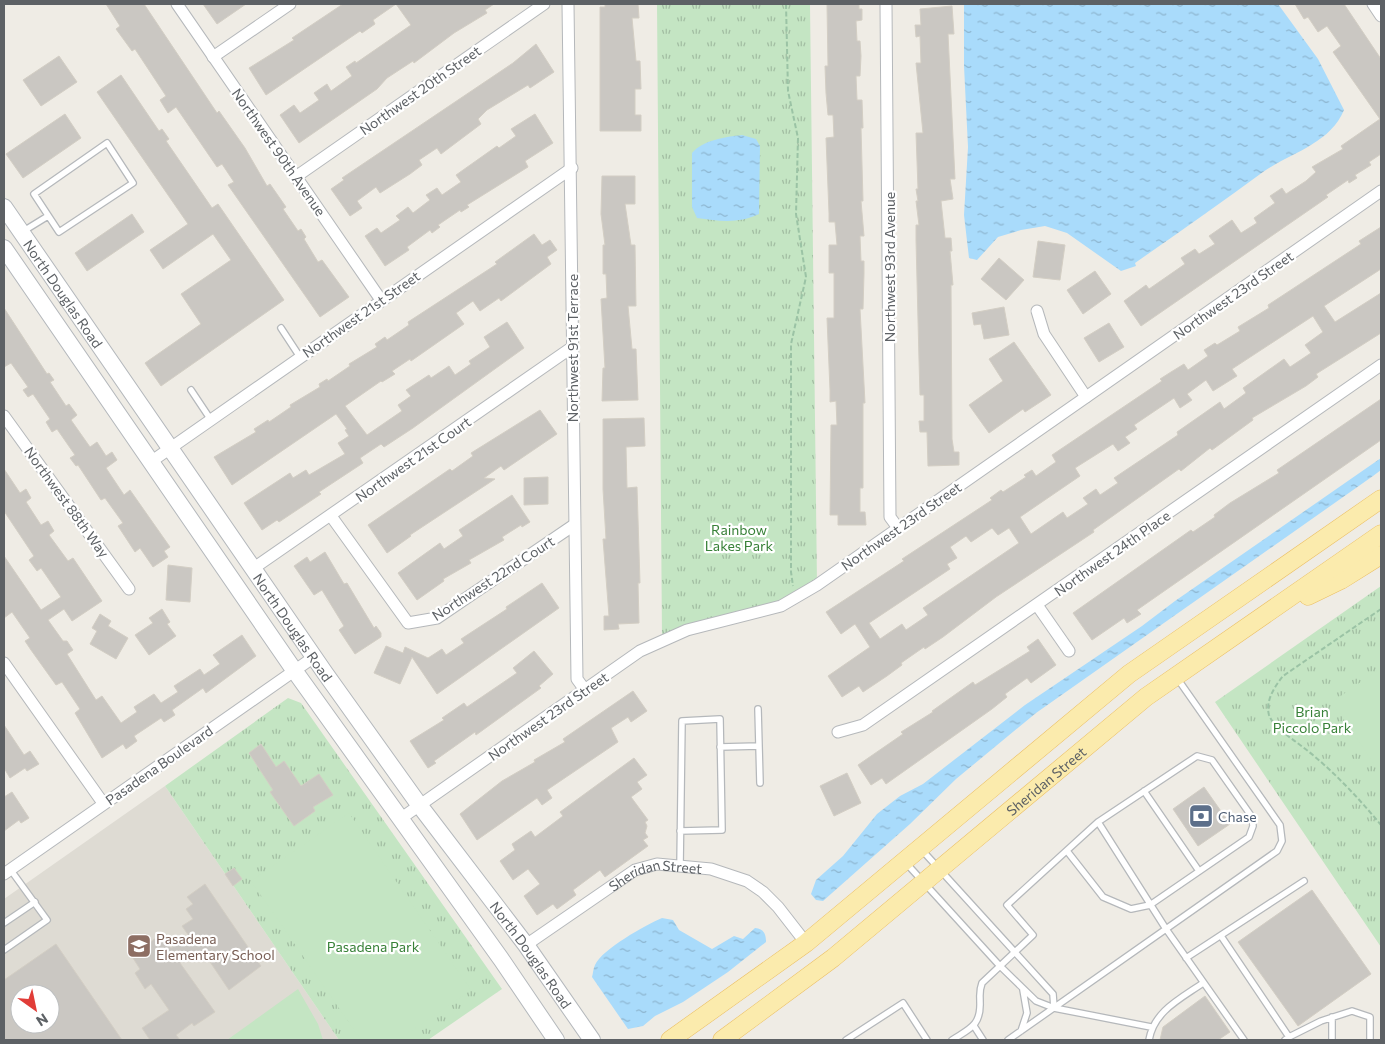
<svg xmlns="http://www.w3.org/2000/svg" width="1385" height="1044" font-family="Commissioner,sans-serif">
  <defs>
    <pattern id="grass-tufts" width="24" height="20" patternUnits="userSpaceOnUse" patternTransform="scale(1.25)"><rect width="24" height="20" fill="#c4e5c3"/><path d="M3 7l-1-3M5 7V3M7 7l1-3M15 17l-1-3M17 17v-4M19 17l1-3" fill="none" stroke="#a2bda2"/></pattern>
    <pattern id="water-ripples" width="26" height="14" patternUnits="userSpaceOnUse" patternTransform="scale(1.25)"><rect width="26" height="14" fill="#a9dbfb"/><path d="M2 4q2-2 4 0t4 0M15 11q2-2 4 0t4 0" fill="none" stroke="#8db5cf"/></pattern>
  </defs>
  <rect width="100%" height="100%" fill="#efece5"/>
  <path fill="#dedbd3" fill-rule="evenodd" d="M165 786 339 1040H4V899ZM20 994H50V1024H20Z"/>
  <path fill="url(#grass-tufts)" d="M657 4H810L817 585 795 599 662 639Z
    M1381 586V947L1215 702Z
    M288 698 301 703 502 989 428 1040H339L165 786Z"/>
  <path fill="#c4e5c3" d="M1381 668V774L1332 702Z
    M349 813 471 990 398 1040H361L251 881Z
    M298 989 318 1024 323 1040H227Z"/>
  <path fill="url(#water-ripples)" d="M964 4H1278L1318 59 1344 110C1330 144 1290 153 1263 172 1221 203 1178 233 1135 263L1136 266 1121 271 1067 233 1045 226 1021 230 998 237 977 260 969 258 964 215 968 147 964 66Z
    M742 135 756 139 760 146 759 214C738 224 719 221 697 218L692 207V153C703 140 725 137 742 135Z
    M1381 458V470L1373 476 1036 713 956 779 910 824 823 901 816 900 811 894 816 880 843 856 877 814 900 796 923 784 1025 705 1142 626 1175 601Z
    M662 918 673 920 679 930 712 949 734 936 743 939 755 928C764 929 766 934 766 942L728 972 683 1002 655 1016 643 1026 628 1029 592 977C593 974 593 969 595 965 602 949 646 925 662 918Z"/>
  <path fill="#cac7c2" stroke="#d3cec4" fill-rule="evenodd" d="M106 4H144L217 113 219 111 245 148 267 186 270 184 286 207 283 209 298 231 301 229 306 237 304 239 318 262 322 260 349 297 320 317 228 185 234 182 222 164 217 167 176 107 168 113 160 100 166 96 135 49 132 51 116 29 120 26Z
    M203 4H246L217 24Z
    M343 4H396L373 20 375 24 362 33 360 31 266 95 249 68 294 40 292 38Z
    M396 4H494L485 10 487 13 454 33 414 63 413 61 387 78 377 89 299 143 280 115 294 105 300 113 319 100 314 93 327 84 331 91 352 76 346 67 355 61 356 63 411 25Z
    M605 4H638L639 18H632L636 61H640L641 89H635V115H641V131H600V7H605Z
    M827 4H859V9H862V20L856 21 857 41H860L861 56 860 76H856L857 100H862L863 128H861L863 201H861L864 236H860L861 261H864V273L863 309H860L865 403H863V488H860V512H865L866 525H838V515H830L831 425H837L836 401 830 402V390L827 318H834V273H829V245H837L835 222H829V213L826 138 834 137 833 115H828L826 93 825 66H828Z
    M1295 4H1344L1381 59V154L1369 162 1371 165 1355 175 1357 178 1349 183 1348 180 1326 195 1328 197 1141 326 1124 301 1146 285 1149 289 1185 264 1181 258 1195 249 1199 254 1215 244 1209 236 1232 220 1241 233 1257 223 1254 218 1275 203 1270 196 1282 188 1286 194 1306 181 1316 172 1312 167 1343 149 1341 146 1380 119 1333 52 1341 46 1327 26 1318 32 1308 17 1304 19Z
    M952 6 954 34H948L955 179H950L953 199 941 201 945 238H951L952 251H950L953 285H951L952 439 954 452H959V465L928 466 927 432H920L919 421H924V395H920L919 360 916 240V225H919L916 201H918L916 189H918L916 133H923L916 63H921L920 36 916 37 915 25H921L920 9Z
    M536 44 554 72 530 88 528 85 487 110 478 119 481 124 441 154 437 148 419 160 422 165 410 174 380 193 376 187 357 201 362 208 350 216 331 189 344 180 342 178 513 63Z
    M59 56 77 82 41 106 23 80Z
    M121 75 159 131 162 129 169 139 166 141 212 208 218 204 284 300 161 386 145 363 201 324 181 294 231 260 213 234 163 269 150 250 188 224 97 92Z
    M65 114 81 138 23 178 6 154Z
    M535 114 553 143 525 161 528 167 467 205 469 207 461 212 460 210 438 225 440 227 432 233 430 230 407 247 409 250 385 266 365 236 377 228 381 233 400 220 396 216 408 207 413 213 430 200 426 195 437 188 442 195 461 182 456 175 497 146 499 148 516 136 511 129Z
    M602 176H635V204H625L631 245H635L636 306H628L632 349H636L638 400 602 401 603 368H605L601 299 607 298 606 274H603V245H605L601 214Z
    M132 214 144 232 87 271 75 253Z
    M1381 227V269L1324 306 1335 322 1381 293V333L1316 374 1318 377 1306 386 1252 418 1253 420 1212 450 1210 448 1181 471 1179 469 1093 530 1094 532 996 597 943 637 925 649 924 647 901 663 902 665 887 676 863 692 859 686 842 697 828 676 870 647 855 624 841 634 826 612 904 561 902 559 992 500 990 498 1001 490 1003 492 1026 477 1024 475 1032 470 1036 476 1056 462 1052 455 1162 381 1160 379 1171 372 1184 364 1188 370 1208 356 1204 350 1215 343 1217 345 1240 331 1238 327 1269 308 1268 305 1361 244 1359 241ZM1313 316 1323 332 1305 345 1311 353 1290 367 1284 359 1243 388 1246 393 1224 409 1220 402 1177 432 1178 435 1114 478 1118 483 1100 495 1096 489 1083 498 1088 504 1067 518 1063 512 1031 534 1020 517 1080 476 1075 468 1113 444 1118 451 1130 443 1125 437 1137 429 1134 425 1174 398 1180 408 1192 400 1187 394 1206 380 1213 391 1237 376 1232 369ZM992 528 998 535 1009 528 1019 543 923 608 928 615 906 630 902 624 880 639 869 623 950 569 947 564 957 558 950 547 966 536 971 542Z
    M534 234 542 245 550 240 557 250 547 257 551 264 501 301 499 298 480 311 473 301 456 313 464 324 411 361 410 359 392 371 395 374 382 382 381 381 345 406 367 435 402 411 398 405 411 396 406 390 429 375 431 378 449 366 455 375 471 364 469 361 490 347 484 337 507 322 524 348 413 428 384 447 381 444 360 458 363 463 319 492 321 494 279 522 277 520 262 530 244 503 290 473 293 478 306 470 309 475 345 454 338 443 349 436 345 430 347 429 336 414 232 485 214 457 256 432 254 429 268 420 269 422 291 407 290 405 320 387 319 384 327 379 328 381 350 366 349 364 377 347 375 344 385 337 387 340 409 325 408 322 497 264 495 262Z
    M1038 241 1065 245 1060 280 1033 277Z
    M999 258 1024 280 1006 300 981 279Z
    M1095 271 1111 294 1083 314 1067 290Z
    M1004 307 1009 335 984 339 981 324 974 325 972 313Z
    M4 308 47 374 49 373 54 380 50 382 66 406 69 404 77 415 71 420 90 447 97 442 106 456 112 452 117 460 106 468 124 495 130 490 170 547 164 551 168 557 153 567 140 548 135 552 118 526 123 523 105 498 101 500 78 465 76 466 70 458 75 455 57 429 52 432 46 422 50 419 33 394 28 397 23 390 28 387 11 363 4 367Z
    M1109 323 1124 347 1099 362 1084 338Z
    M1014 342 1051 395 1025 412 1023 409 989 433 969 405 1003 381 989 359Z
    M1381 399V440L1137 610 1141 614 1127 623 1124 618 1092 640 1073 613 1191 530 1193 532 1215 517 1214 515 1230 503 1279 473 1277 470Z
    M540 410 557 434 504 470 501 466 484 478 495 479 410 535 411 536 387 553 368 525 450 469 452 471 473 456 471 453 479 448Z
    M644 418 645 446 626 447 627 488 637 487 640 583H638L639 623 618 624 619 629 604 630V616H609L603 539H606L603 489V419Z
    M4 469 20 493 26 489 31 498 26 502 41 525 48 521 54 531 49 535 68 561 73 558 102 601 72 621 64 609 48 620 63 641H67L73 650 67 654 96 700 102 696 121 723 137 712 134 707 154 694 161 703 178 692 174 686 200 669 204 675 220 664 213 655 242 635 256 656 206 693 203 688 172 710 175 715 164 722 161 718 134 736 137 741 126 749 123 744 102 758 75 713 80 709 62 682 56 685 31 650 25 641 30 638 12 612 4 618V556L41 610 61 597 41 568 37 571 29 560 34 556 4 511Z
    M548 477V504L524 505V478Z
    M512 495 530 522 522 527 521 525 502 537 504 540 469 560 471 563 443 579 444 581 417 600 398 573 440 543 444 549 463 536 459 530Z
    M325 552 344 584 347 583 374 628 376 626 381 633V637L355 654 339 630 344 626 322 590 314 595 294 566 307 557 310 562Z
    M168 565 192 568 190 602 166 600Z
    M542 583 559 608 437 694 412 657 400 684 374 673 386 646 403 653 405 647 428 658 442 649 446 655 464 643 461 639 507 609 506 607Z
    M162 609 170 622 167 624 176 636 149 655 135 635 153 623 149 618Z
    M100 614 111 621 108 626 128 638 116 659 90 644 97 631 92 628Z
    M1038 639 1056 665 1031 683 1027 678 1005 694 1007 697 992 709 886 784 882 778 871 785 858 765 903 734 901 732 933 712 932 711 973 682 975 685 1030 651 1027 647Z
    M534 651 553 674 539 686 541 688 476 735 475 732 434 761 436 763 428 768 410 741 444 720 442 718 464 703 467 707 517 673 513 668Z
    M633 691 647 711 631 722 628 717 611 728 618 742 547 790 552 798 542 805 537 798 477 840 460 814 502 781 535 762 534 760 565 742 563 739Z
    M4 725 24 755 30 751 39 764 27 771 25 768 10 778 4 768Z
    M261 744 276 767 284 761 301 786 319 774 333 795 313 807 315 811 294 826 270 792 273 790 249 753Z
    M634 758 647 775 637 782 642 789 631 797 648 820 645 822 647 826 645 833 648 837 643 840 648 846 605 877 600 870 573 890 576 895 557 909 553 904 537 915 524 896 540 884 528 869 513 880 500 861 515 850 512 844 531 831 535 837 563 816 560 812Z
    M847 773 861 803 834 816 820 786Z
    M1204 787 1230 824 1198 846 1173 809Z
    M12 792 29 818 21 823 19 820 4 831V797Z
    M234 868 242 879 233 886 225 874Z
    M205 884 261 966 229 990 204 953 200 956 197 952 180 963 215 1012 194 1026 192 1023 176 1035 180 1040H150L142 1028 169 1010 151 984 145 989 135 973 140 969 131 955 162 934 171 948 189 936 182 926 193 919 186 909 193 904 187 897Z
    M1312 890 1371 974 1298 1026 1238 942Z
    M56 944 122 1040H4V980ZM20 994H50V1024H20Z
    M1205 996 1230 1032 1218 1040H1160L1163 1027Z"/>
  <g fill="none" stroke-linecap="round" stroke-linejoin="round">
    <defs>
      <path id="service" d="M107 143 133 183 59 232 34 194Z
        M22 232 48 216
        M281 328 300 357
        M191 390 211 420
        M758 709 760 783
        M720 747 759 746
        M1144 791 1199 871
        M1098 822 1166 929 1244 1040
        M921 849 1053 994 1054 1008
        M906 863 999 965 1036 1001 1054 1008 1151 1027
        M680 866 682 721 720 719 722 830 680 831
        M4 923 35 902
        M1221 936 1289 1037 1285 1040
        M4 950 47 920 10 869
        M1186 958 1304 881
        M974 1026 983 1040
        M1021 1031 1027 1013 1023 990
        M1289 1037 1321 1021 1352 1011 1370 1017V1040
        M846 1040 903 1003 927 1040
        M952 1040C969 1029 981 1026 980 1002 980 994 979 991 982 983L1033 935 1007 905 1098 822 1197 756 1212 760 1252 817 1253 826 1249 837 1150 905 1131 909 1103 897 1067 851
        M1008 1040 1277 851 1282 841 1280 825 1177 678
        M1149 1040C1154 1011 1180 999 1203 983
        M1332 1040V1017"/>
      <g id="minor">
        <path d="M177 4 381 300"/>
        <path d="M568 4 577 679 585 690"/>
        <path d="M886 4 890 517 898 528"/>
        <path d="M1373 4 1381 16"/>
        <path d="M213 57 290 4"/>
        <path d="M297 176 544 4"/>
        <path d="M1037 311 1044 334 1086 397"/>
        <path d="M4 416 129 589"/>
        <path d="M152 461 572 168"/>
        <path d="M331 516 408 623 437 618 574 525"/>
        <path d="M254 568 571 348"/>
        <path d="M1037 605 1069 651"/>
        <path d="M4 663 103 803"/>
        <path d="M838 732 863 725 1381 365"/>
        <path d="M400 819 640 651 687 630 781 606 817 585 1381 191"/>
        <path d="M4 874 314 657"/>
        <path id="s1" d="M526 945 635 870 657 864 711 869 747 881 763 892 778 907 806 943"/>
      </g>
      <g id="secondary">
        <path id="s2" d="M4 207 325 673 420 806 526 945 592 1040"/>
        <path d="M4 248 294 670 501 959 556 1040"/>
      </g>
      <g id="primary">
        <path d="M1308 596 1341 580 1381 555"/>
        <path d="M670 1040 806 943 1129 674 1381 499"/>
        <path id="s3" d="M722 1040 833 958 1146 697 1381 534"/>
      </g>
    </defs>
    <use href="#service" stroke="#b5b8bb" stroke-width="8"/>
    <use href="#minor" stroke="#b5b8bb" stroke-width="13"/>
    <use href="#secondary" stroke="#b4b8bc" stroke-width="18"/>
    <use href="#primary" stroke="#ebbe62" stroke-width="19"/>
    <path stroke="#9bc3a5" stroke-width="2" stroke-dasharray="5 2.5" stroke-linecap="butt" d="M786 4 788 91 798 138 796 214 806 277 791 344V572L793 586
      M1381 609 1283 676C1275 686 1265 701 1269 715 1273 726 1287 735 1296 742 1328 765 1356 795 1381 825"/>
    <use href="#service" stroke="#fff" stroke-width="5.5"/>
    <use href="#minor" stroke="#fff" stroke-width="11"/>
    <use href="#secondary" stroke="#fff" stroke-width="16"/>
    <use href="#primary" stroke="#fbebad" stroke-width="18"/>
  </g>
  <defs>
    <symbol id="bank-square" viewBox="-11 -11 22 22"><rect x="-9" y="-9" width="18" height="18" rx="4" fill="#5c6f8a" stroke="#fff"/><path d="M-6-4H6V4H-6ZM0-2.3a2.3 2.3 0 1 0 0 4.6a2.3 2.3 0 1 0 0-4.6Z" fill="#fff"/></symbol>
    <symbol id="school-square" viewBox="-11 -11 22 22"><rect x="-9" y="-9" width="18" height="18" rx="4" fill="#8d6e63" stroke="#fff"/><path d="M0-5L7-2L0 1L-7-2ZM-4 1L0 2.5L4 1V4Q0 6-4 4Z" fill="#fff"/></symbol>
  </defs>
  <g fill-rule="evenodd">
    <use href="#bank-square" x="1187" y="802" width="28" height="28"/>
    <use href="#school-square" x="125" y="932" width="28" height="28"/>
  </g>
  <g text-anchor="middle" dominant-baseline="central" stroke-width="4.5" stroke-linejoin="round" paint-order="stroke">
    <g font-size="14" fill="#5d6165" stroke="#fff">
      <text transform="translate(420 90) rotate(-35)">Northwest 20th Street</text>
      <text transform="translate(279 152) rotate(55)">Northwest 90th Avenue</text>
      <text transform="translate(889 267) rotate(-90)">Northwest 93rd Avenue</text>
      <text stroke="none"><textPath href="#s2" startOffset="105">North Douglas Road</textPath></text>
      <text transform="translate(1233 295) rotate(-35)">Northwest 23rd Street</text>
      <text transform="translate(361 314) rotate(-35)">Northwest 21st Street</text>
      <text transform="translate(572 348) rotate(-90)">Northwest 91st Terrace</text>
      <text transform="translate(413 459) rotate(-35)">Northwest 21st Court</text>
      <text transform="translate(67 502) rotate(54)">Northwest 88th Way</text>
      <text transform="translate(901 526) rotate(-35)">Northwest 23rd Street</text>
      <text transform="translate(1112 553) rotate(-35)">Northwest 24th Place</text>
      <text transform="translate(493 578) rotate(-33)">Northwest 22nd Court</text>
      <text stroke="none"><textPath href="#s2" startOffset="510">North Douglas Road</textPath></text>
      <text transform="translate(548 716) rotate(-35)">Northwest 23rd Street</text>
      <text transform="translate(159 765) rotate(-35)">Pasadena Boulevard</text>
      <text stroke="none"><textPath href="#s3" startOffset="415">Sheridan Street</textPath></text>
      <text stroke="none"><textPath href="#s1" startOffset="151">Sheridan Street</textPath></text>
      <text stroke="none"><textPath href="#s2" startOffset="915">North Douglas Road</textPath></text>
    </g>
    <g font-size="14" fill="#388138" stroke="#fff">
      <text x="739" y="529">Rainbow<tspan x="739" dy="16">Lakes Park</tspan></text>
      <text x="1312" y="711">Brian<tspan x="1312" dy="16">Piccolo Park</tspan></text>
      <text x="373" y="946">Pasadena Park</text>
    </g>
    <g font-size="14" fill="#4e5e75" stroke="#fff" text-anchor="start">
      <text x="1218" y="816">Chase</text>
    </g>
    <g font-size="14" fill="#785e54" stroke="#fff" text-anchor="start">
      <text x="156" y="938">Pasadena<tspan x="156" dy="16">Elementary School</tspan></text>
    </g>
  </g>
  <rect width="1385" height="1044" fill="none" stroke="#5d6165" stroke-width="10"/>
  <g transform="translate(35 1009) rotate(147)"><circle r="24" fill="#ffffff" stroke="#bec0c1"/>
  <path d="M0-4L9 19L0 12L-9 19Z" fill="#e13d38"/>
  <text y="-8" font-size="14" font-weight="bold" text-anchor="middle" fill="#5d6165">N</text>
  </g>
</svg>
